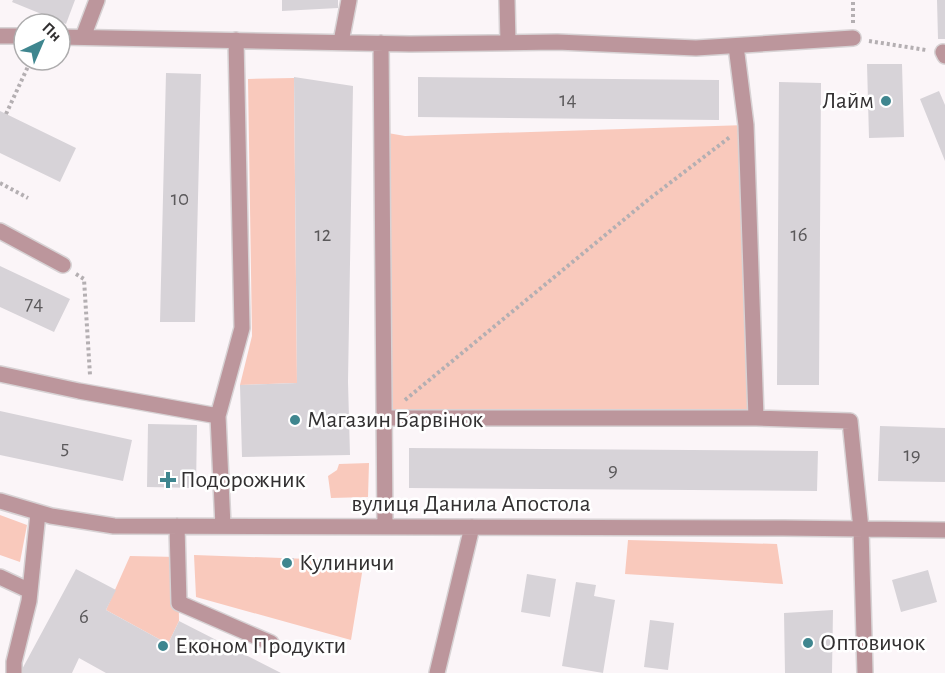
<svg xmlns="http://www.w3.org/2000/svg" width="945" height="673" font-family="'Alegreya Sans',sans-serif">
  <rect width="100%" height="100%" fill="#fbf5f8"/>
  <path fill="#f9c9bc" d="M294 78 297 383 240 385 252 336 248 79Z
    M746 125 756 418H384L382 132 405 136Z
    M369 463 368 497 331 498 328 476 337 470 339 464Z
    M0 515 27 525 20 562 0 555Z
    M628 540 777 544 783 584 625 574Z
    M194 555 364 561 351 640 196 597Z
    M130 556 178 557 179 621 168 644 106 610Z"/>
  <path fill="#d7d3d8" d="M13 0H75L66 24 12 2Z
    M282 0H338V8L282 11Z
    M937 0H945V39H938Z
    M867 64H902L904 137 869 138Z
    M166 73 201 74 195 322H160Z
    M294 77 353 86 348 382 350 455 242 457 240 385 297 383Z
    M418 77 719 80V120L418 117Z
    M779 82 821 83 819 385H777Z
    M939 91 945 105V161L920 99Z
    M0 111 76 148 60 182 0 153Z
    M0 266 70 299 54 332 0 307Z
    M0 411 132 440 123 481 0 455Z
    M148 424 197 425 196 488 147 487Z
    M880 426 945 428V482L878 481Z
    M409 448 818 451 817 491 409 488Z
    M281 558H294V567H281Z
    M76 569 116 590 106 610 168 644 179 621 281 673H106L79 658 72 673H20Z
    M928 570 937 602 901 612 892 580Z
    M527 574 556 579 550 617 521 612Z
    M576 582 596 585 594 596 615 600 603 673 562 666Z
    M833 610 832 673H785L784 613Z
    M650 620 674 623 668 670 644 667Z"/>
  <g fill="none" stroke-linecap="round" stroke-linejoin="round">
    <defs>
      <path id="minor" d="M507 0 508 42
        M0 36H24
        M60 37 410 44 557 42 696 48 853 38
        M83 37 97 0
        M341 42 349 0
        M381 43 385 527
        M736 46 746 125 756 418
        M943 52 945 56
        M0 231 63 265
        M0 374 79 391 218 416
        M384 418H756L850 421 861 529 865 673
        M0 501 51 516 114 526 783 528 945 530
        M177 526 179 603 271 643
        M223 526 218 416 242 328 236 40
        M0 577 30 591
        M14 673V662L29 601 38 513
        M437 673 472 527"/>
    </defs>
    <use href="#minor" stroke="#d7d2d4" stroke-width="18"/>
    <path stroke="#b4afb2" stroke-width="4" stroke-dasharray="3 3" stroke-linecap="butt" d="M853 23V0
      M869 41 926 50
      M6 114 31 60
      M0 183 28 198
      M76 274 84 279 90 375
      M405 400 649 199 730 137"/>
    <use href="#minor" stroke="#bc969c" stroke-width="15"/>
  </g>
  <g fill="#3f868f" stroke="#fff" stroke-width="2">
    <circle cx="886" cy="101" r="6"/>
    <circle cx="295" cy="420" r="6"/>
    <path d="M165 471h6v6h6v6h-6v6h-6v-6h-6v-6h6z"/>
    <circle cx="287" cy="563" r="6"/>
    <circle cx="808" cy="643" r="6"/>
    <circle cx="163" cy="646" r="6"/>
  </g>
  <g text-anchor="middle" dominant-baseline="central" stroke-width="5" stroke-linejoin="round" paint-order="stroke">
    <g font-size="21" fill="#5b595b">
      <text x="568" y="99">14</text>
      <text x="180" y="198">10</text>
      <text x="323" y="234">12</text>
      <text x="799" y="234">16</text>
      <text x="34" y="303">74</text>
      <text x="65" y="447">5</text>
      <text x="912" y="454">19</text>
      <text x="613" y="469">9</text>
      <text x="84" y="616">6</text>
    </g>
    <g font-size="24" fill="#323031" stroke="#fff" text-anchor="start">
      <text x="874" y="101" text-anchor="end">Лайм</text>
      <text x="307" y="420">Магазин Барвінок</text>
      <text x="180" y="480">Подорожник</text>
      <text x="299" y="563">Кулиничи</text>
      <text x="820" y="643">Оптовичок</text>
      <text x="175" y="646">Економ Продукти</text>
    </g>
    <g font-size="24" fill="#323031" stroke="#fff">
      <text x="471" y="504">вулиця Данила Апостола</text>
    </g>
  </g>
  <g transform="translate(42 42) rotate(44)"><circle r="28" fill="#ffffff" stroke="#adacad" stroke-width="1.5"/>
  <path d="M0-4.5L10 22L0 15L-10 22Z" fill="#3f868f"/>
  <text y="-9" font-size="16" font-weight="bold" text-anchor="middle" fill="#323031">Пн</text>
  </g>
</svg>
